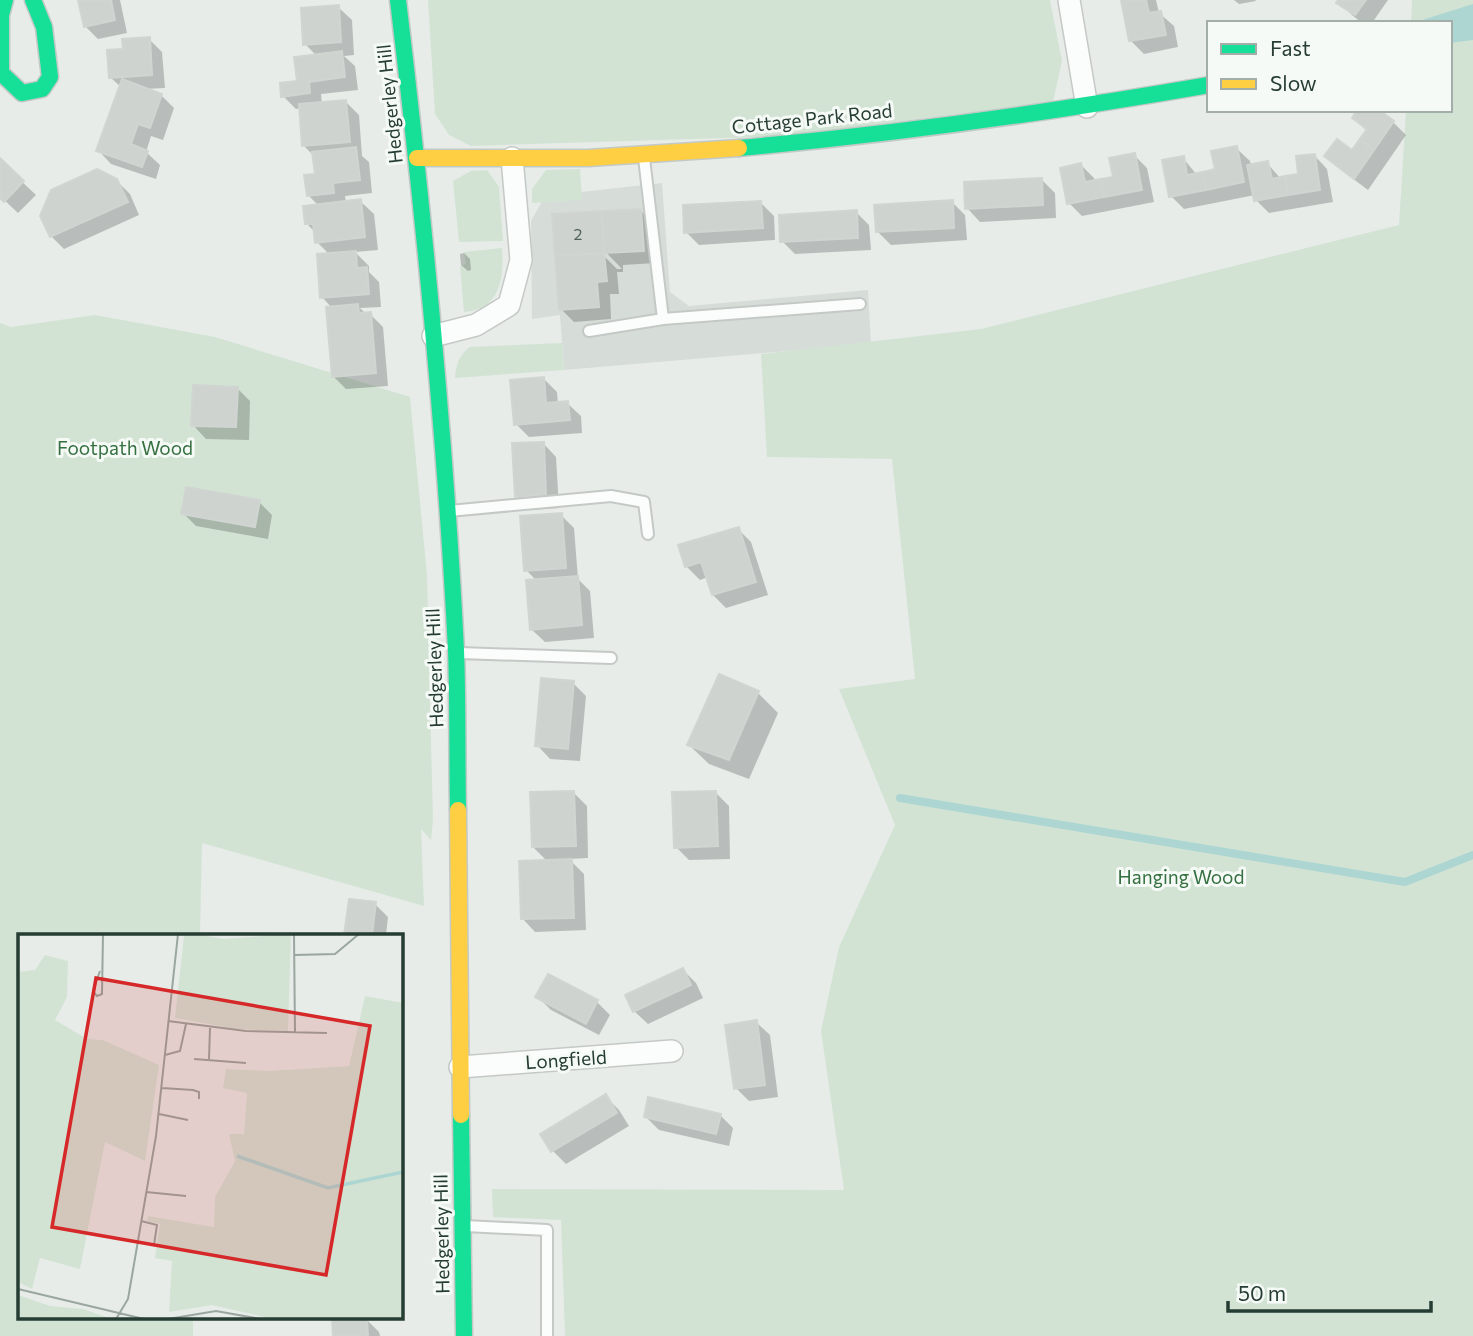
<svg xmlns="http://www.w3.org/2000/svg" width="1473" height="1336" font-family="Commissioner,sans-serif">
  <rect width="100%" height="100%" fill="#e7ece9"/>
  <path fill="#d6ddd8" d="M662 183 670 292 689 306 868 290 871 344 564 370 560 315 532 319 531 221 545 196Z"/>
  <path fill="#d2e3d4" d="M428 0H1050L1062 61 1053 102 784 136 471 146 449 135 435 114Z
    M1412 0H1473V1336H565L561 1220 493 1217 492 1189 844 1190 821 1031 839 947 895 825 839 689 915 679 892 459 767 457 761 354 981 329 1399 225 1406 110H1450V23H1411Z
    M580 169 582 200 532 203V189L546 170Z
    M487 170 499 187 503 241 459 242 453 181 471 171Z
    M502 248C504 277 501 309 464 312L460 266 466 264 464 252Z
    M95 315 215 337 410 397 427 575 433 820 431 840 421 829 424 906 202 843 200 935H19V1317H193V1336H0V323L11 327Z
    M562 343 564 370 455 378C456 364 459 355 470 347Z"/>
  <path fill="#add6d3" d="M1473 4V40L1450 43V23H1420L1419 21Z"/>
  <path fill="#0003" fill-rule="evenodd" d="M80 0H120L127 33 98 39 85 26Z
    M1123 0H1156L1159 13 1174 26 1178 47 1144 54 1131 41Z
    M1234 0H1255L1256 1 1239 4Z
    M1340 0H1388L1372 23H1362L1352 15 1339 2Z
    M338 7 352 20 354 55 344 56 355 66 358 90 321 94 322 104 346 102 359 115 362 156 369 162 372 193 345 196 346 203 360 201 374 214 378 250 355 252 369 266V272L379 282 381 307 360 308 366 314H370L383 327 388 386 346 389 333 376 332 308 322 297 330 255 317 242 316 233 307 224 319 206 308 195 317 175 314 156 304 146 301 108 296 109 283 96 299 83 317 56 305 44Z
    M149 39 162 52 165 88 144 89 161 95 174 108 163 140 151 136 146 152 160 165 156 179 111 164 98 150 121 87 111 78 125 50Z
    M1354 118 1393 122 1406 135 1368 190 1340 169 1327 156 1353 153 1367 131Z
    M1236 148 1250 161 1251 166 1267 163 1281 179 1300 176 1314 155 1327 169 1333 202 1269 213 1256 200 1255 195 1184 209 1171 196 1183 158 1197 175 1217 171Z
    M1134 155 1147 168 1154 202 1082 216 1069 203 1081 165 1094 178 1095 182 1115 178Z
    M0 161 36 195 18 213 0 196Z
    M1041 179 1055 193 1056 218 980 222 967 208Z
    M116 180 130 194 139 215 64 249 51 236Z
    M760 202 774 216 775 240 699 245 686 232Z
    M952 202 965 215 967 240 891 245 878 232Z
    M641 211 654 224 656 263 623 265V272H617L619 294H610L611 319 574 322 561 309 554 216ZM599 245 622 269H617L596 248Z
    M856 212 869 225 871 250 795 254 782 241Z
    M464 253 470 259 471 270 468 271 461 265 460 254Z
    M544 379 557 392 558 404 567 403 581 416 582 433 529 437 516 424Z
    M237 388 250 401 249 440 206 439 193 425Z
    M543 443 556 457 559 508 530 510 517 496Z
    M259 502 272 515 268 539 196 526 183 513Z
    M561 515 574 528 578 579 590 591 594 638 545 642 531 629 537 581 526 570Z
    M738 529 751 542 768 595 726 608 713 595 708 577 700 580 687 567 681 546Z
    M573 683 586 696 580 761 550 759 537 745Z
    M758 693 778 713 749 779 709 764 689 745Z
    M573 792 587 806 588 858 569 859 584 874 586 930 535 932 522 918 548 862 533 847Z
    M716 793 729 806 730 859 689 860 676 847Z
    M350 901 375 904 388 917 386 935H346Z
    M683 970 696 983 703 998 648 1024 634 1011 627 996Z
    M538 997 597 1002 610 1015 599 1035 551 1010Z
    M756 1022 770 1035 778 1097 749 1101 736 1088Z
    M606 1097 619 1110 629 1126 566 1164 553 1151Z
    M720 1115 733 1128 729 1146 659 1130 646 1117Z
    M366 1319 379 1332 380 1336H335Z"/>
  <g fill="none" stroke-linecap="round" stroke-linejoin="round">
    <path stroke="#add6d3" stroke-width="8" d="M900 798 1405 882 1473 855"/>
  </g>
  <path fill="#ced3d0" stroke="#d0d5d2" stroke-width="2" d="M78 0H111L115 20 84 27Z
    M1121 0H1146L1149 13 1161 11 1166 35 1129 41Z
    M1338 0H1366L1355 15 1336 3Z
    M339 5 341 42 303 45 301 8Z
    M150 37 152 75 109 78 107 50 123 49 122 39Z
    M342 51 345 77 309 82 310 93 281 97 280 83 297 81 294 57Z
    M122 79 162 94 150 128 138 124 131 144 148 151 142 167 96 151Z
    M346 100 350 142 302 146 299 104Z
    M1357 110H1379L1394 121 1374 150 1359 140 1367 129 1352 118Z
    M1337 139 1352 150 1359 140 1374 150 1354 179 1324 156Z
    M1237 146 1244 182 1206 190 1203 172 1215 169 1211 151Z
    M356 147 360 180 333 183 334 193 307 196 304 175 315 174 312 152Z
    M1135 153 1142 190 1104 197 1101 179 1113 177 1109 158Z
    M1315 154 1320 190 1288 195 1285 176 1298 174 1296 156Z
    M1184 156 1187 175 1203 172 1206 190 1169 197 1162 160Z
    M0 158 24 181 4 202 0 198Z
    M1268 161 1272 179 1285 176 1288 195 1254 201 1247 165Z
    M1081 163 1085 182 1101 179 1104 197 1067 204 1060 168Z
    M97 169 117 179 128 202 50 237 40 216 51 190Z
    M1042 178 1043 205 965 209 964 182Z
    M361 199 365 237 315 243 313 224H305L303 206Z
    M953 200 954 228 876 232 874 205Z
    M761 201 763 228 684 233 683 205Z
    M641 209 644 251 604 253 602 211Z
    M857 210 858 238 780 242 779 215Z
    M602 211 604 253 555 256 552 214Z
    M356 251 357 268 367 267 369 294 320 298 317 254Z
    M604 253 607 281 597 282 599 307 559 310 555 256Z
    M358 304 359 313 371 312 376 373 332 377 326 307Z
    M544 377 546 403 568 401 570 420 514 425 510 380Z
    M193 385 238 387 236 427 191 426Z
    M544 442 546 495 515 497 512 443Z
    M186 487 260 500 255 527 181 514Z
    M562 513 566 568 524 571 520 516Z
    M739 527 756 582 712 595 701 562 685 567 678 545Z
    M578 576 582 625 530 630 526 580Z
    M719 674 759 691 729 760 687 745Z
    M541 678 574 681 568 749 535 746Z
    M574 791 576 846 532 847 530 792Z
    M716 791 718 846 674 848 672 792Z
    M572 859 574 918 521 919 519 861Z
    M349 899 376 902 372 935H344Z
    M683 968 691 985 633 1012 625 995Z
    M548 974 598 1000 586 1024 535 997Z
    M757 1020 765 1085 734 1089 725 1025Z
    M606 1094 617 1113 551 1152 540 1134Z
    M648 1097 721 1114 716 1134 644 1117Z
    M367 1317 368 1336H333L332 1319Z"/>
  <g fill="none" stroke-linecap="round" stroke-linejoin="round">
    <defs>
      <path id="lane" d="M644 158 663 319
        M589 331 663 319 860 304
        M449 511 611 496 644 502 648 534
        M459 653 611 658
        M465 1226 547 1230V1336"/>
      <path id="street" d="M1069 0 1087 107
        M433 336 476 325 509 305 521 260 512 158
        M460 1067 672 1051"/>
      <path id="fast" d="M5 0 1 15V73L22 93 42 89 50 77 44 27 33 0
        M398 0C424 216 445 433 456 650 458 703 457 757 458 810
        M739 148C897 134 1053 112 1209 85
        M461 1115 464 1336"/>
      <path id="slow" d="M417 158H588L739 148
        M458 810 461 1115"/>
    </defs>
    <use href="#lane" stroke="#c4c9c6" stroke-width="14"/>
    <use href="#street" stroke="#c4c9c6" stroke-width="24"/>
    <use href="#fast" stroke="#c3c9c6" stroke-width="19"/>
    <use href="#slow" stroke="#c3c9c6" stroke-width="19"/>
    <use href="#lane" stroke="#fbfcfc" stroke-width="10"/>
    <use href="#street" stroke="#fbfcfc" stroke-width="21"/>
    <use href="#fast" stroke="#16e098" stroke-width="16"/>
    <use href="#slow" stroke="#ffcf43" stroke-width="16"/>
  </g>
  <g text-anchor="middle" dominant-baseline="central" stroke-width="6" stroke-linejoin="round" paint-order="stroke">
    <g font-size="16" fill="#51635b">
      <text x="578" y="233">2</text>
    </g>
    <g font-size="19" fill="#263d33" stroke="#f6faf7">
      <text transform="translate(389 104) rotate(-96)">Hedgerley Hill</text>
      <text transform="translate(812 118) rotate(-6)">Cottage Park Road</text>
      <text transform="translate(434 668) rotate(-92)">Hedgerley Hill</text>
      <text transform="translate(566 1059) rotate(-4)">Longfield</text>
      <text transform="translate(441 1234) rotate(-91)">Hedgerley Hill</text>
    </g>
    <g font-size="19" fill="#357041" stroke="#f6faf7">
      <text x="125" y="447">Footpath Wood</text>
      <text x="1181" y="876">Hanging Wood</text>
    </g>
  </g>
  <g transform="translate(18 934)">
    <rect width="385" height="385" fill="#e7ece9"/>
    <path d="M179 0 206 5 273 0 270 97 219 95 157 84 166 2ZM27 21 50 27 49 63 37 86 69 105 85 106 141 131 127 227 87 208 62 335 22 324 14 355 0 348V38L17 36ZM347 62 385 69V385H255L194 371 151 378 154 327 137 324 142 290 129 287 130 282 196 293 197 263 217 227 211 200H226L229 159 205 154 208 135 250 137 331 132ZM0 361 32 372 65 375 94 385H0Z" fill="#d2e3d4"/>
    <path fill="none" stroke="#add6d3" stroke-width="3.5" d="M219 222 310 254 385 238"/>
    <path fill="none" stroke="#9aa6a0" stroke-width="2" d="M188 0H217M276 0 277 99M277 21 317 20 341 0M82 37 75 57 79 62 84 60 85 0M150 87 228 97 309 99M147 121 162 117 168 90M176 125 228 129M191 125 192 94M144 154 175 156 181 158V165M141 180 170 186M128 258 168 262M123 287 139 291 136 311M0 355 126 385M98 385 110 365 138 202 160 0M150 385 198 377 243 385"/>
    <path fill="#d62828" fill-opacity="0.15" stroke="#d62828" stroke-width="3.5" d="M78 44 352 92 308 341 34 293Z"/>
    <rect width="385" height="385" fill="none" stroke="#263d33" stroke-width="3.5"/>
  </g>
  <rect x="1207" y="21" width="245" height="91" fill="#f6faf7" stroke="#a3aea9" stroke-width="2"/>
  <rect x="1221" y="44" width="35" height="10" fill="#16e098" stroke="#a3aea9" stroke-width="2"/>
  <text x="1270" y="56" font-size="21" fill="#263d33">Fast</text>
  <rect x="1221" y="79" width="35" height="10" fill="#ffcf43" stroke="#a3aea9" stroke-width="2"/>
  <text x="1270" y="91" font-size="21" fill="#263d33">Slow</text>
  <path d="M1228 1301v10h203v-10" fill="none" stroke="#263d33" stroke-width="3.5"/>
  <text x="1238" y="1301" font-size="21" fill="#263d33" stroke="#f6faf7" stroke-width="5" paint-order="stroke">50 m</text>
</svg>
